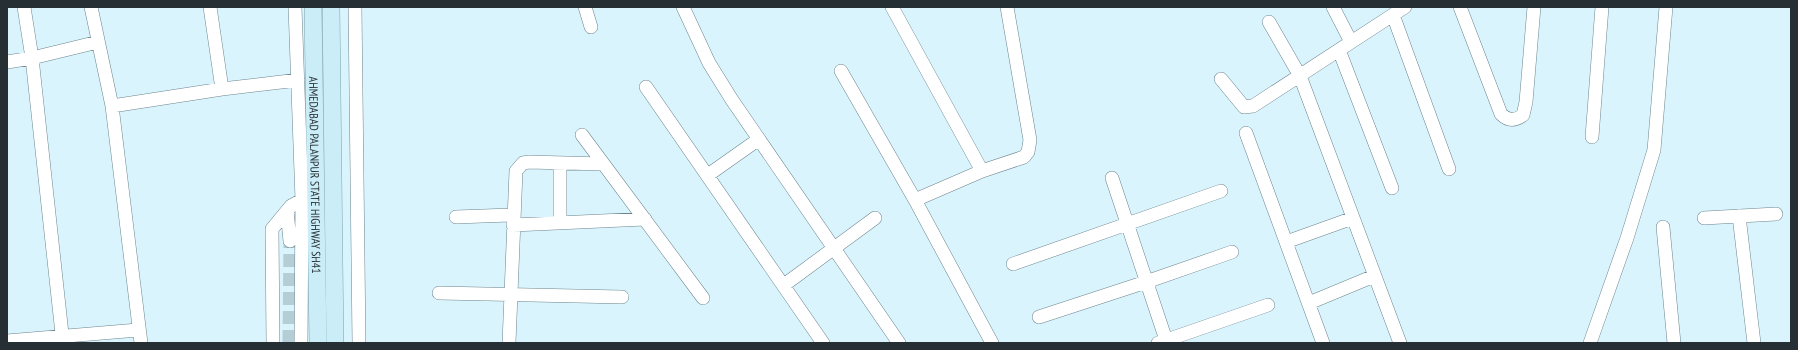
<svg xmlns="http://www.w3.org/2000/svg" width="1798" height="350" font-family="'PT Sans Narrow',sans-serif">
  <rect width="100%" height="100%" fill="#d9f4fd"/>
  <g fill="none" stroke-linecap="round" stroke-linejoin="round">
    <path stroke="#b5cdd5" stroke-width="13" stroke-dasharray="13 6" stroke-linecap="butt" d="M289 343 290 241"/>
    <defs>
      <path id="minor" d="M24 7 32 58 63 343
        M91 7 112 106 141 343
        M210 7 222 89
        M295 7 302 200 301 343
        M355 7 359 343
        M585 7 591 27
        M683 7 709 63 732 100 899 343
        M892 7 982 171
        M1333 7 1351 42
        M1460 7 1501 114C1508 121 1515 121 1523 115L1526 102 1534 7
        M1393 15 1449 169
        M1269 22 1300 76 1400 343
        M1339 50 1392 188
        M7 62 32 58 98 42
        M841 71 915 200 992 343
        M1221 79 1244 107 1253 106 1405 7
        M646 87 823 343
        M112 106 222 89 298 80
        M1246 133 1323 343
        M582 135 703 298
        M1592 137 1602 7
        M708 175 759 139
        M1112 178 1167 343
        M915 200 982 171 1024 157 1028 152 1030 140 1007 7
        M287 211 290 241
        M1739 216 1754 343
        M456 217 513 215
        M1704 218 1776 214
        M560 223V163
        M513 225 645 219
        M1663 227 1674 343
        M1286 242 1353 218
        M1013 264 1221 191
        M784 285 875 218
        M439 293 622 297
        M1309 303 1374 276
        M1039 317 1146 282 1232 252
        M7 341 138 330
        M273 343 272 229 291 206 302 200
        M509 343 516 171 523 163 529 162 603 164
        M1158 343 1268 305
        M1590 343 1627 238 1654 150 1666 7"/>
      <g id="major">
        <path id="s1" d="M313 7 318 343"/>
        <path d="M331 7 335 343"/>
      </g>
    </defs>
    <use href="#minor" stroke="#6d858d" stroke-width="14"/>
    <use href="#major" stroke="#7ba3b0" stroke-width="18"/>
    <use href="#minor" stroke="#fff" stroke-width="13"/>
    <use href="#major" stroke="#cbedf8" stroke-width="17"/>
  </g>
  <g text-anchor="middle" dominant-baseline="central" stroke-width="3" stroke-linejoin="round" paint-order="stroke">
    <g font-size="12" fill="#263034" stroke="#d9f4fd">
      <text stroke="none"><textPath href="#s1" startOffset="168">AHMEDABAD PALANPUR STATE HIGHWAY SH41</textPath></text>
    </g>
  </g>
  <rect width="1798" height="350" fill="none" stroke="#263034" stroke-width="16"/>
</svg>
